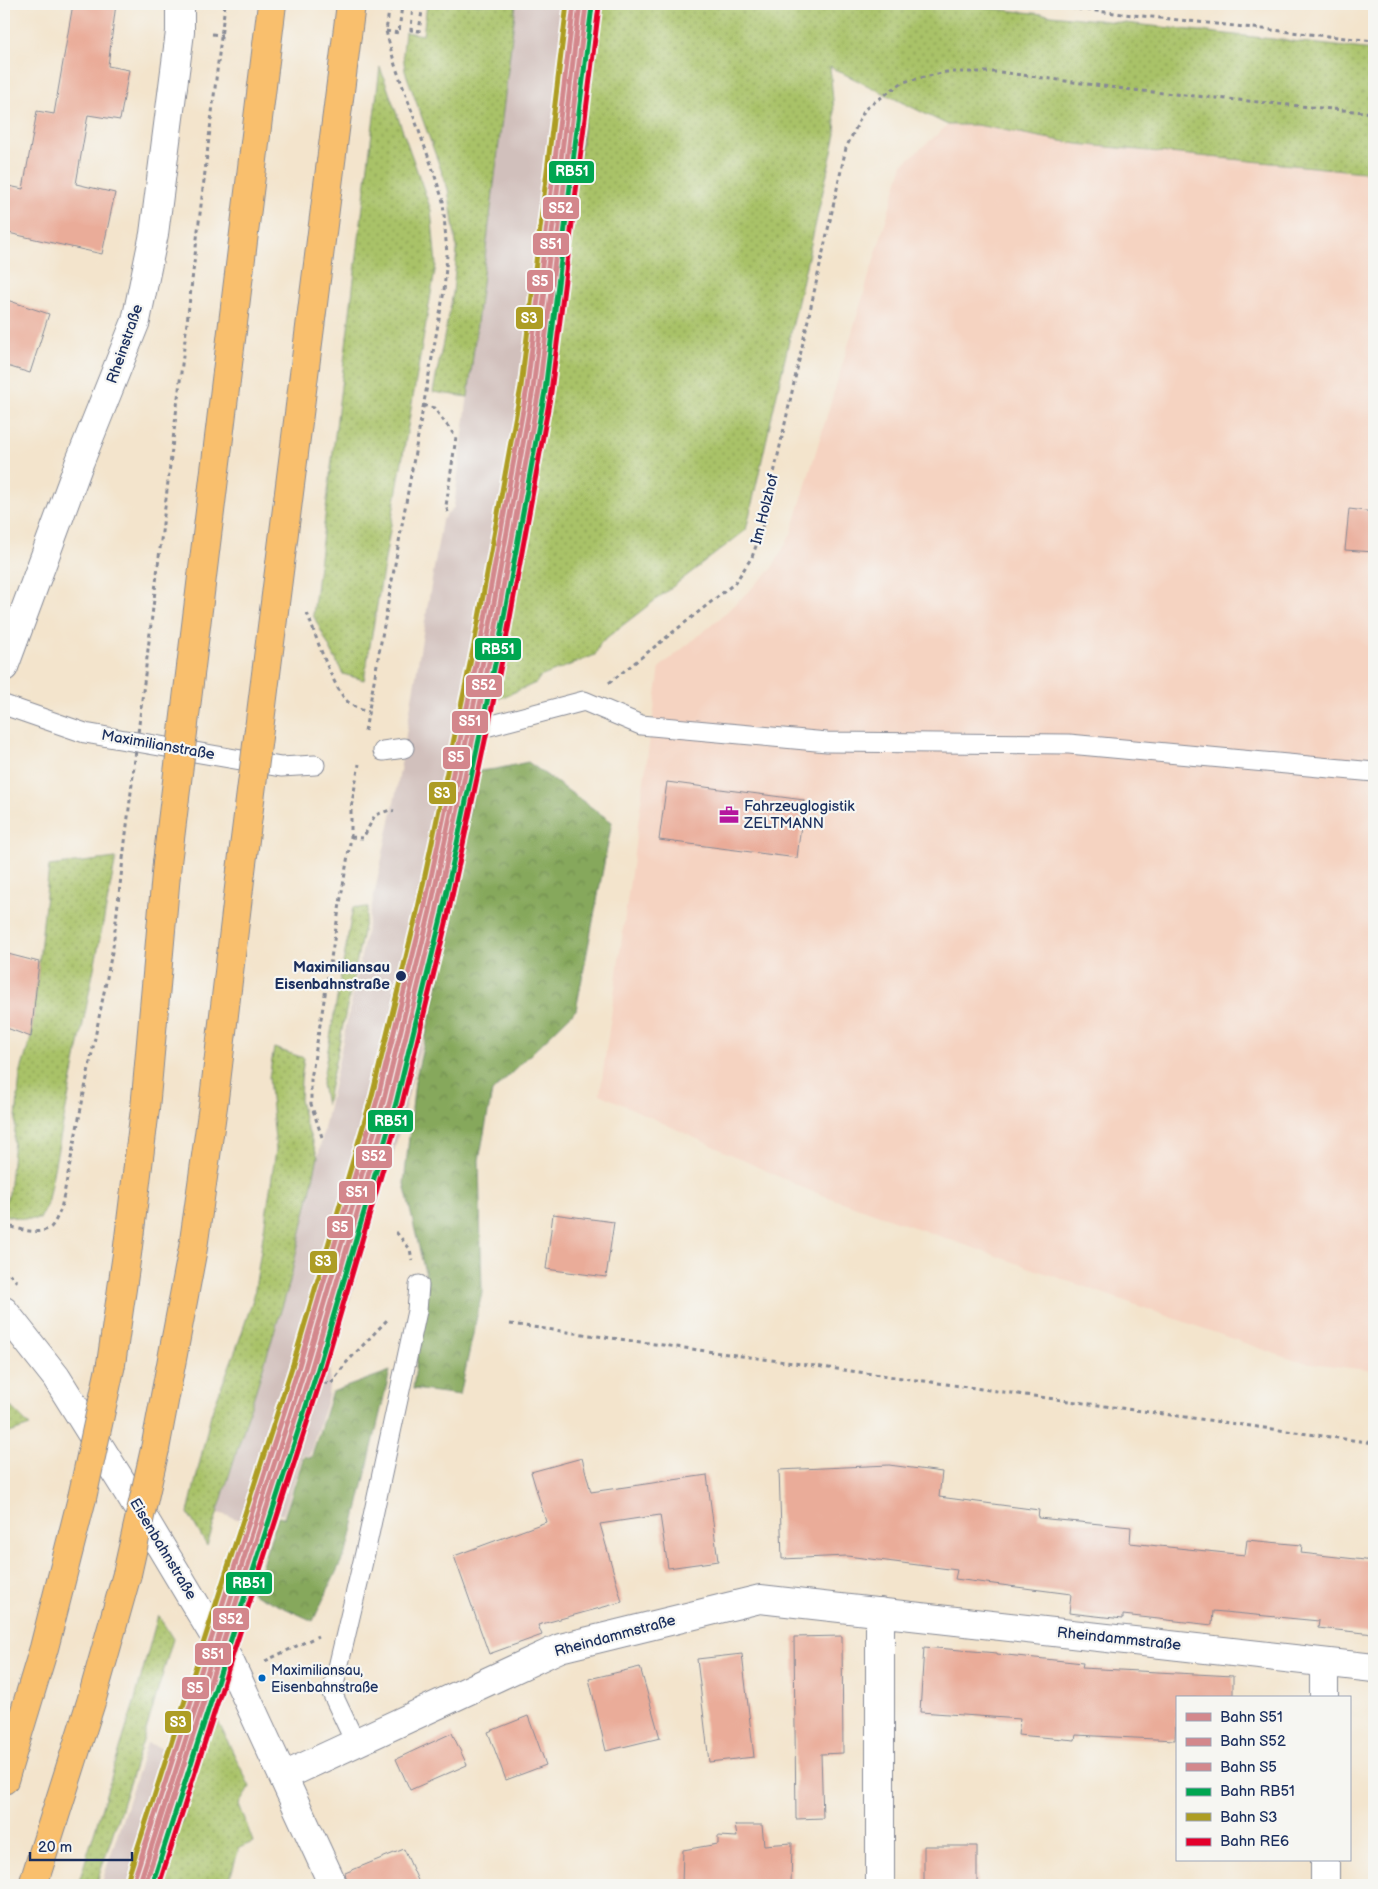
<svg xmlns="http://www.w3.org/2000/svg" width="1378" height="1889" font-family="'Balsamiq Sans',sans-serif">
  <defs>
    <pattern id="grass-dots" width="8" height="8" patternUnits="userSpaceOnUse" patternTransform="scale(1.25)"><rect width="8" height="8" fill="#a9c267"/><path d="M2 2h.1M6 6h.1" fill="none" stroke="#899e58" stroke-width="1.8" stroke-linecap="round"/></pattern>
    <pattern id="forest-crowns" width="20" height="18" patternUnits="userSpaceOnUse" patternTransform="scale(1.25)"><rect width="20" height="18" fill="#86a85c"/><path d="M2 6a3 3 0 1 1 6 0M12 15a3 3 0 1 1 6 0" fill="none" stroke="#6d894f"/></pattern>
  </defs>
  <rect width="100%" height="100%" fill="#f6f6f2"/>
  <filter id="ink" filterUnits="userSpaceOnUse"><feTurbulence type="fractalNoise" baseFrequency=".02" numOctaves="2"/><feDisplacementMap in="SourceGraphic" scale="10" xChannelSelector="R" yChannelSelector="G"/><feConvolveMatrix kernelMatrix="1 2 1 2 8 2 1 2 1" color-interpolation-filters="sRGB"/></filter>
  <filter id="wash" filterUnits="userSpaceOnUse"><feTurbulence type="fractalNoise" baseFrequency=".0096" numOctaves="4" result="noise"/><feDisplacementMap in="SourceGraphic" scale="20" xChannelSelector="R" yChannelSelector="G"/><feGaussianBlur stdDeviation="1.12" result="paint"/><feColorMatrix in="noise" values="0 0 0 0 0 0 0 0 0 0 0 0 0 0 0 0 0 1.4 0 .05"/><feComposite in="paint" operator="in"/></filter>
  <g filter="url(#wash)">
    <rect width="100%" height="100%" fill="#f3e4cc"/>
    <path fill="#f5d3c1" d="M948 125H977L1077 144 1374 173V1371L1296 1361 808 1190 600 1094 660 667 719 619 771 570 791 534 903 164Z"/>
    <path fill="#d1c0bc" d="M516 4H600L549 387 493 701 446 918 453 920 395 1148 331 1364 328 1397 309 1456 303 1454 283 1515 275 1513 270 1529 218 1513 289 1285 318 1157 397 788 442 520 454 507Z
      M147 1743 193 1758 179 1807 186 1809 181 1826 174 1823 153 1885H101Z"/>
    <path fill="url(#grass-dots)" stroke="#627862" d="M427 4H516L468 397 433 392 453 293 457 250 448 189 405 71 403 53 405 32 423 35Z
      M600 4H950L1374 50V173L1077 144 977 125H948L830 67 836 134 746 530 601 642 595 655 540 677 536 683 493 701 549 387Z
      M380 67 431 210 436 265 364 680 343 674 313 615Z
      M116 858 47 1204 40 1219H23L4 1215V1203L9 1194 18 1097 20 1074 31 1037 49 866Z
      M353 907 368 908 326 1105 322 1084Z
      M274 1048 304 1058 301 1080 300 1100 305 1122 318 1157 289 1285 207 1546 188 1513 211 1414 239 1341 254 1296 276 1150 269 1077Z
      M4 1400 30 1426 4 1435Z
      M158 1615 173 1639 143 1741 96 1885H78L134 1703Z
      M210 1705 250 1787 239 1804 253 1842 239 1848 228 1885H153L174 1823 181 1825 185 1809 179 1807Z"/>
    <path fill="url(#forest-crowns)" stroke="#506c5d" d="M528 762 612 822 576 1010 492 1092 479 1160 482 1292 460 1395 413 1389 427 1281 404 1184 415 1081 453 921 446 919 478 771 496 769Z
      M390 1371 349 1545 313 1621 252 1593 278 1517 284 1518 304 1456 311 1458 332 1392Z"/>
    <g id="blocks">
      <path fill="#eaac99" d="M73 4H116L108 66 129 70 120 120 88 115 76 184 115 193 102 254 4 232V185L23 189 37 111 54 114Z
        M4 299 49 314 30 373 4 365Z
        M1349 509 1374 512V552L1345 550Z
        M667 782 804 800 797 858 659 840Z
        M4 953 39 962 31 1037 4 1027Z
        M553 1214 614 1222 606 1277 546 1269Z
        M582 1458 591 1492 707 1475 718 1561 668 1568 660 1515 600 1524 622 1602 538 1625 542 1635 489 1654 454 1556 546 1522 531 1472Z
        M889 1465 942 1472 939 1497 1039 1510 1038 1518 1131 1527 1130 1543 1245 1555 1247 1540 1302 1545 1301 1553 1374 1561V1634L1318 1628 1319 1621 1213 1611 1212 1625 1123 1615V1619L1069 1613 1071 1594 955 1579 957 1570 847 1556 782 1559 779 1470Z
        M842 1636 843 1753 821 1754 823 1818 796 1819 794 1637Z
        M924 1647 997 1653V1654L1083 1663 1082 1668 1233 1676V1698H1177L1175 1740 1076 1735 1075 1740 1018 1735 1020 1719 920 1712Z
        M742 1654 754 1757 709 1762 697 1659Z
        M640 1667 660 1738 606 1751 589 1679Z
        M528 1716 546 1765 506 1780 488 1732Z
        M452 1733 467 1765 410 1790 396 1759Z
        M735 1825H762L764 1845 792 1843 791 1885H682L683 1850 718 1844V1836L737 1837Z
        M924 1846H977V1885H924Z
        M404 1849 420 1885H348L345 1873Z"/>
    </g>
  </g>
  <g filter="url(#ink)">
    <use href="#blocks" fill-opacity="0" stroke="#878a95" stroke-width="1"/>
    <g fill="none" stroke-linecap="round" stroke-linejoin="round">
      <defs>
        <path id="service" d="M4 705 85 733 281 767 315 765
          M489 726 584 701 641 725 827 742 1069 744 1374 772
          M383 751 404 748
          M356 1744 332 1693 365 1553 417 1311 419 1285"/>
        <path id="minor" d="M4 667 80 461 136 321 154 234 180 32V4
          M4 1311 56 1377 131 1497 230 1662 333 1885
          M1324 1663V1698
          M284 1776 560 1648 760 1599 1374 1668
          M1325 1860V1885
          M880 1885V1612"/>
        <path id="trunk" d="M111 1364 127 1254 145 1109 167 863
          M155 1449 193 1248 214 1099 241 871
          M4 1780 44 1648 82 1498
          M33 1885 91 1702 127 1574"/>
      </defs>
      <use href="#service" stroke="#878a95" stroke-width="21"/>
      <use href="#minor" stroke="#878a95" stroke-width="30"/>
      <use href="#trunk" stroke="#878a95" stroke-width="30"/>
      <path stroke="#878a95" stroke-width="3" stroke-dasharray="4 4" stroke-linecap="butt" d="M413 4 411 30 419 31 423 4
        M1031 4 1374 41
        M386 31 399 33 402 4
        M212 34 222 35
        M423 405 434 408 456 437 446 506 449 515
        M307 613C316 636 330 680 345 699 351 706 360 710 369 712
        M609 683 735 583 752 557 761 532 846 148 865 109 903 82 946 72H1000L1132 90 1374 113
        M365 731 444 291 447 255 443 201 431 164 395 65 386 31 390 4
        M351 837 363 838 375 815 390 810 394 811
        M322 1137 311 1104V1079L351 837V808L359 764
        M4 1225C18 1228 38 1237 51 1227 55 1223 58 1215 61 1209L113 947 123 859
        M396 1232 410 1249 412 1260
        M4 1268 17 1282
        M510 1324 1374 1443
        M324 1383 331 1384 346 1363 387 1320
        M265 1661 318 1636"/>
      <use href="#service" stroke="#fff" stroke-width="19"/>
      <use href="#minor" stroke="#fff" stroke-width="28"/>
      <use href="#trunk" stroke="#f9bf6d" stroke-width="28"/>
      <defs>
        <path id="trunk-bridge" d="M167 863 272 4
          M241 871 351 4
          M82 1498 111 1364
          M127 1574 155 1449"/>
      </defs>
      <use href="#trunk-bridge" stroke="#878a95" stroke-width="30" stroke-linecap="butt"/>
      <path stroke="#878a95" stroke-width="3" stroke-dasharray="4 4" stroke-linecap="butt" d="M123 859 225 4"/>
      <use href="#trunk-bridge" stroke="#f9bf6d" stroke-width="28"/>
      <defs>
        <path id="rail-1" d="M139 1885 305 1368 384 1099 430 911 486 647 533 389 580 4"/>
        <path id="rail-2" d="M145 1885 311 1370 390 1101 436 912 492 648 539 390 586 5"/>
        <path id="rail-3" d="M133 1883 299 1366 378 1097 424 910 480 646 527 388 574 4"/>
        <path id="rail-4" d="M152 1885 317 1372 396 1103 442 914 498 650 545 391 592 6"/>
        <path id="rail-5" d="M127 1881 293 1364 372 1096 418 908 474 645 521 387 567 4"/>
        <path id="rail-6" d="M159 1885 323 1373 402 1104 448 915 504 651 551 392 599 6"/>
      </defs>
      <use href="#rail-1" stroke="#f6f6f2" stroke-width="9"/>
      <use href="#rail-2" stroke="#f6f6f2" stroke-width="9"/>
      <use href="#rail-3" stroke="#f6f6f2" stroke-width="9"/>
      <use href="#rail-4" stroke="#f6f6f2" stroke-width="9"/>
      <use href="#rail-5" stroke="#f6f6f2" stroke-width="9"/>
      <use href="#rail-6" stroke="#f6f6f2" stroke-width="9"/>
      <use href="#rail-1" stroke="#d3878c" stroke-width="5"/>
      <use href="#rail-2" stroke="#d3878c" stroke-width="5"/>
      <use href="#rail-3" stroke="#d3878c" stroke-width="5"/>
      <use href="#rail-4" stroke="#00a651" stroke-width="5"/>
      <use href="#rail-5" stroke="#ad9d24" stroke-width="5"/>
      <use href="#rail-6" stroke="#e4002b" stroke-width="5"/>
    </g>
  </g>
  <defs>
    <symbol id="office-bare" viewBox="-9 -9 18 18"><path d="M-6-3h4V-5.5h4V-3h4V5H-6ZM-1-4.5V-3h2v-1.5ZM-6 0V1H6V0Z" fill="#b5179e" stroke="#f6f6f2" stroke-width="2.5" paint-order="stroke"/></symbol>
  </defs>
  <g fill-rule="evenodd">
    <use href="#office-bare" x="715" y="801" width="28" height="28"/>
  </g>
  <circle fill="#1b2f5e" stroke="#f6f6f2" stroke-width="2" cx="401" cy="976" r="6"/>
  <circle fill="#0065bd" stroke="#f6f6f2" stroke-width="2" cx="262" cy="1678" r="4.5"/>
  <g text-anchor="middle" dominant-baseline="central" stroke-width="4.5" stroke-linejoin="round" paint-order="stroke">
    <g font-size="14" fill="#1b2f5e" stroke="#f6f6f2" text-anchor="start">
      <text x="271" y="1670">Maximiliansau,<tspan x="271" dy="17">Eisenbahnstraße</tspan></text>
    </g>
    <g font-size="15" fill="#1b2f5e" stroke="#f6f6f2">
      <text transform="translate(125 344) rotate(-71)">Rheinstraße</text>
      <text transform="translate(765 509) rotate(-76)">Im Holzhof</text>
      <text transform="translate(158 745) rotate(10)">Maximilianstraße</text>
      <text transform="translate(163 1549) rotate(59)">Eisenbahnstraße</text>
      <text transform="translate(615 1636) rotate(-15)">Rheindammstraße</text>
      <text transform="translate(1119 1639) rotate(6)">Rheindammstraße</text>
    </g>
    <g font-size="15" fill="#1b2f5e" stroke="#f6f6f2" text-anchor="start">
      <text x="744" y="806">Fahrzeuglogistik<tspan x="744" dy="17">ZELTMANN</tspan></text>
    </g>
    <g font-size="15" font-weight="bold" fill="#1b2f5e" stroke="#f6f6f2" text-anchor="end">
      <text x="390" y="967">Maximiliansau<tspan x="390" dy="17">Eisenbahnstraße</tspan></text>
    </g>
  </g>
  <g stroke="#f6f6f2" stroke-width="2">
    <rect x="548" y="160" width="47" height="24" rx="5" fill="#00a651"/>
    <rect x="542" y="196" width="38" height="24" rx="5" fill="#d3878c"/>
    <rect x="532" y="232" width="38" height="24" rx="5" fill="#d3878c"/>
    <rect x="526" y="269" width="28" height="24" rx="5" fill="#d3878c"/>
    <rect x="515" y="306" width="29" height="24" rx="5" fill="#ad9d24"/>
    <rect x="474" y="637" width="48" height="24" rx="5" fill="#00a651"/>
    <rect x="465" y="674" width="38" height="24" rx="5" fill="#d3878c"/>
    <rect x="451" y="710" width="38" height="24" rx="5" fill="#d3878c"/>
    <rect x="442" y="746" width="29" height="24" rx="5" fill="#d3878c"/>
    <rect x="428" y="781" width="29" height="24" rx="5" fill="#ad9d24"/>
    <rect x="367" y="1109" width="47" height="24" rx="5" fill="#00a651"/>
    <rect x="355" y="1145" width="38" height="24" rx="5" fill="#d3878c"/>
    <rect x="338" y="1180" width="38" height="24" rx="5" fill="#d3878c"/>
    <rect x="326" y="1215" width="28" height="24" rx="5" fill="#d3878c"/>
    <rect x="309" y="1250" width="29" height="24" rx="5" fill="#ad9d24"/>
    <rect x="225" y="1571" width="48" height="24" rx="5" fill="#00a651"/>
    <rect x="212" y="1607" width="38" height="24" rx="5" fill="#d3878c"/>
    <rect x="194" y="1642" width="38" height="24" rx="5" fill="#d3878c"/>
    <rect x="181" y="1676" width="29" height="24" rx="5" fill="#d3878c"/>
    <rect x="164" y="1710" width="28" height="24" rx="5" fill="#ad9d24"/>
  </g>
  <g font-size="14" text-anchor="middle" font-weight="bold" fill="#fff">
    <text x="572" y="176">RB51</text>
    <text x="561" y="213">S52</text>
    <text x="551" y="249">S51</text>
    <text x="540" y="286">S5</text>
    <text x="529" y="323">S3</text>
    <text x="498" y="654">RB51</text>
    <text x="484" y="690">S52</text>
    <text x="470" y="726">S51</text>
    <text x="456" y="762">S5</text>
    <text x="442" y="798">S3</text>
    <text x="391" y="1126">RB51</text>
    <text x="374" y="1161">S52</text>
    <text x="357" y="1197">S51</text>
    <text x="340" y="1232">S5</text>
    <text x="323" y="1266">S3</text>
    <text x="249" y="1588">RB51</text>
    <text x="231" y="1624">S52</text>
    <text x="213" y="1659">S51</text>
    <text x="195" y="1693">S5</text>
    <text x="178" y="1727">S3</text>
  </g>
  <rect width="1378" height="1889" fill="none" stroke="#f6f6f2" stroke-width="20"/>
  <rect x="1176" y="1696" width="175" height="165" fill="#f6f6f2" stroke="#9ea6b7"/>
  <rect x="1186" y="1713" width="25" height="8" fill="#d3878c" stroke="#9ea6b7"/>
  <text x="1220" y="1722" font-size="15" fill="#1b2f5e">Bahn S51</text>
  <rect x="1186" y="1738" width="25" height="8" fill="#d3878c" stroke="#9ea6b7"/>
  <text x="1220" y="1746" font-size="15" fill="#1b2f5e">Bahn S52</text>
  <rect x="1186" y="1763" width="25" height="8" fill="#d3878c" stroke="#9ea6b7"/>
  <text x="1220" y="1772" font-size="15" fill="#1b2f5e">Bahn S5</text>
  <rect x="1186" y="1788" width="25" height="8" fill="#00a651" stroke="#9ea6b7"/>
  <text x="1220" y="1796" font-size="15" fill="#1b2f5e">Bahn RB51</text>
  <rect x="1186" y="1813" width="25" height="8" fill="#ad9d24" stroke="#9ea6b7"/>
  <text x="1220" y="1822" font-size="15" fill="#1b2f5e">Bahn S3</text>
  <rect x="1186" y="1838" width="25" height="8" fill="#e4002b" stroke="#9ea6b7"/>
  <text x="1220" y="1846" font-size="15" fill="#1b2f5e">Bahn RE6</text>
  <path d="M30 1852v8h102v-8" fill="none" stroke="#1b2f5e" stroke-width="2.5"/>
  <text x="38" y="1852" font-size="15" fill="#1b2f5e" stroke="#f6f6f2" stroke-width="4" paint-order="stroke">20 m</text>
</svg>
